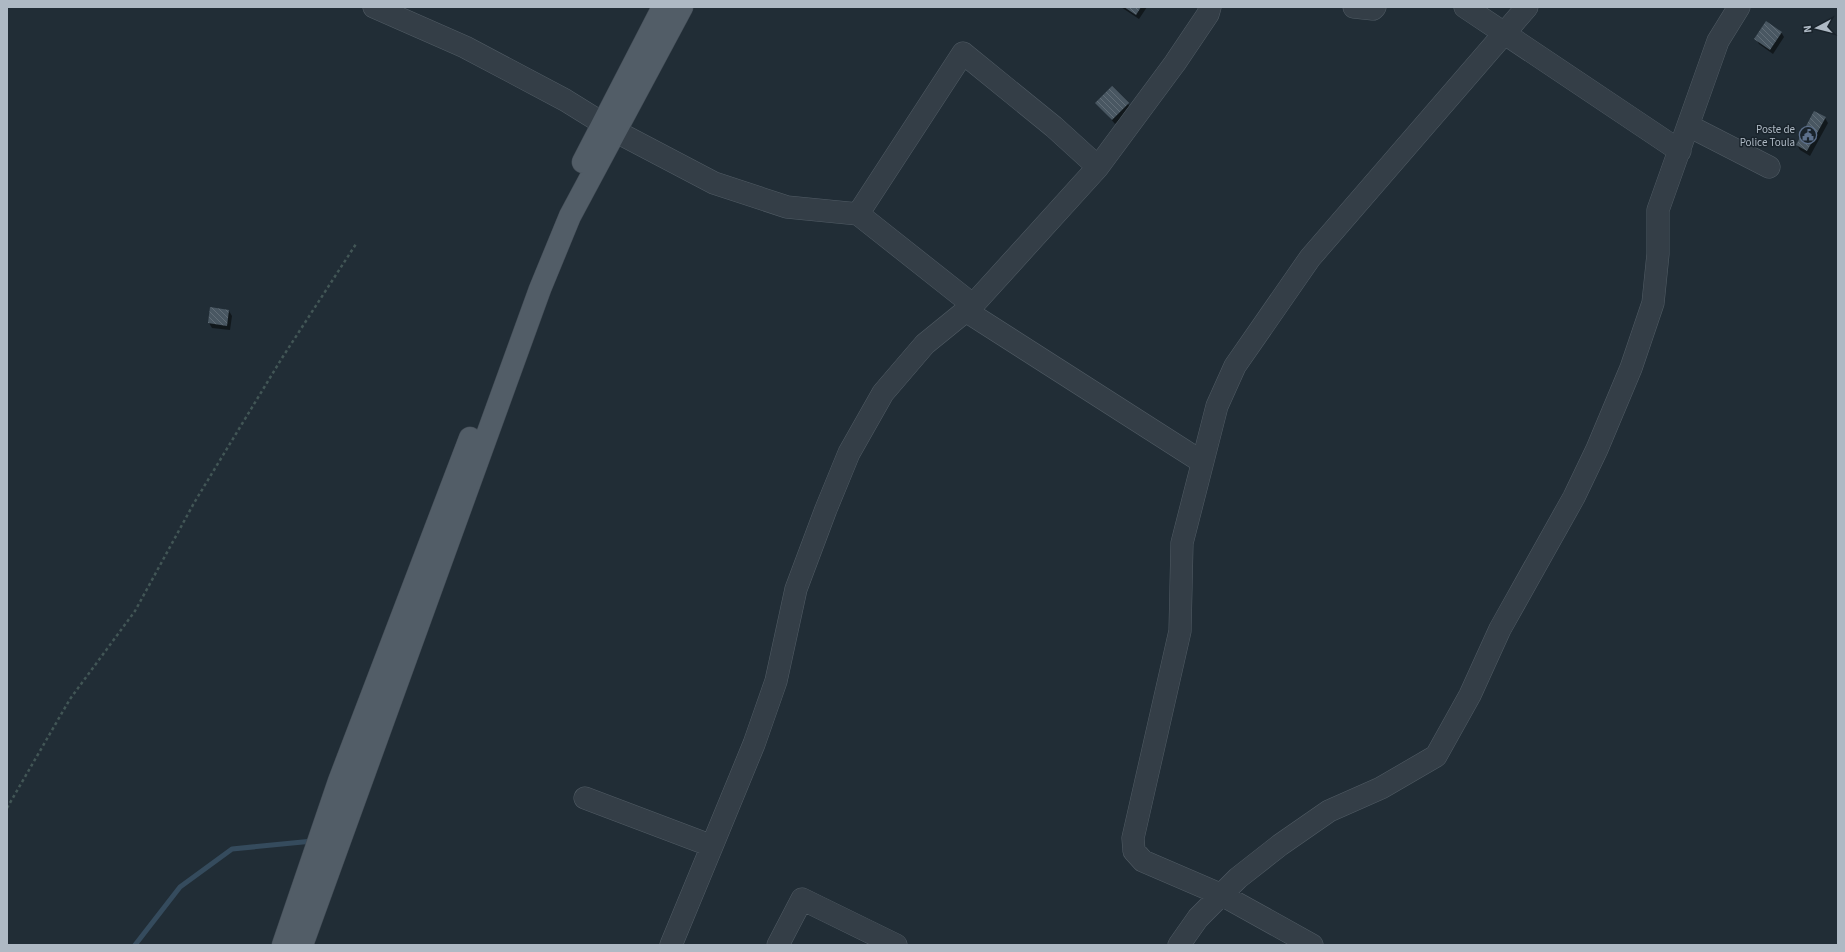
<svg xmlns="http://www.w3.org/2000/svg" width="1845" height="952" font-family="'Source Sans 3',sans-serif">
  <defs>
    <pattern id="building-back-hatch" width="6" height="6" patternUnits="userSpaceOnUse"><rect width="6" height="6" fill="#495762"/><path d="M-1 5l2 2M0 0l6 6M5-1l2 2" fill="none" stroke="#616d77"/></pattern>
  </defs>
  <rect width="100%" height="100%" fill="#212d36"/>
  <path fill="#0007" d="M1121 7H1147L1139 19Z
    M1781 32 1784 37 1773 54 1759 44 1756 39Z
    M1097 103 1128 104 1131 109 1115 124Z
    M1825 118 1828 123 1810 156 1800 150 1797 145Z
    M229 311 232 316 230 330 212 328 209 323Z"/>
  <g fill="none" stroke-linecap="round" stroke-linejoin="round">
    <path stroke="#354b5d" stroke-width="5" d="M135 945 180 887 232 849 313 841"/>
  </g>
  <path fill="url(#building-back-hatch)" d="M1124 7H1141L1136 15Z
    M1766 21 1782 32 1770 50 1754 39Z
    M1112 86 1129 103 1112 120 1095 103Z
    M1814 111 1826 117 1807 151 1796 145Z
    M210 307 229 310 227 326 208 323Z"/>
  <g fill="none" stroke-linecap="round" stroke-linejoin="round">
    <defs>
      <path id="minor" d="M374 7 465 47 565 100 615 131 714 183 787 207 858 214 963 53 1054 127 1098 167 1175 63 1208 14 1210 7
        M1354 7 1373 9 1375 7
        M1465 7 1680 151
        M1689 126 1769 167
        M858 214 973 305
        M966 311 1202 462
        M585 798 712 846 754 744 776 681 796 589 826 509 849 453 883 393 925 344 973 305 1098 167
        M671 945 712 846
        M778 945 802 899 896 945
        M1179 945 1198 918 1238 878 1280 845 1329 811 1381 788 1436 756 1470 695 1500 629 1574 497 1597 449 1631 368 1653 303 1658 254V210L1718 41 1739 7
        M1312 945 1222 895 1143 861 1134 851 1133 838 1180 631 1182 543 1217 406 1235 366 1310 258 1527 7"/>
      <path id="major" d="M583 162 663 7
        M283 945 339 781 470 438
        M302 945 540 289 570 216 682 7"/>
    </defs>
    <use href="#minor" stroke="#515c65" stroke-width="23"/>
    <use href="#major" stroke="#404a54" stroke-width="23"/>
    <path stroke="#425656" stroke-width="2.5" stroke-dasharray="3 3" stroke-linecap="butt" d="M7 808 70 699 135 611 194 503 282 358 356 244"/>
    <use href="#minor" stroke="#343e47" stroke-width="22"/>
    <use href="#major" stroke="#525d67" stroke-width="22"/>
  </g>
  <defs>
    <symbol id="civic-ring" viewBox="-11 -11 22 22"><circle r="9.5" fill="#19232b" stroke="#5c6f8a" stroke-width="1.5"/><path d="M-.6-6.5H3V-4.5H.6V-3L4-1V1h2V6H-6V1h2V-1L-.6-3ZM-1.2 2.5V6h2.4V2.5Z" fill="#5c6f8a"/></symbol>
  </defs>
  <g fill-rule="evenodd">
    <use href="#civic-ring" x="1798" y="125" width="20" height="20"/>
  </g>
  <g text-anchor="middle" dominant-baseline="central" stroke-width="3" stroke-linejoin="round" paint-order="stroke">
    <g font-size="11" fill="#aeb9c4" stroke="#19232b" text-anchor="end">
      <text x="1795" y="129">Poste de<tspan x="1795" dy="13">Police Toula</tspan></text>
    </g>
  </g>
  <rect width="1845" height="952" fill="none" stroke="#aeb9c4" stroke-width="16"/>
  <g transform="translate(1817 28) rotate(263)" stroke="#19232b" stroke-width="3" paint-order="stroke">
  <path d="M0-3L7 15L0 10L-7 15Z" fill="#aeb9c4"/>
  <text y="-6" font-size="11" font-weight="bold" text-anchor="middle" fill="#aeb9c4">N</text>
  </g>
</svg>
